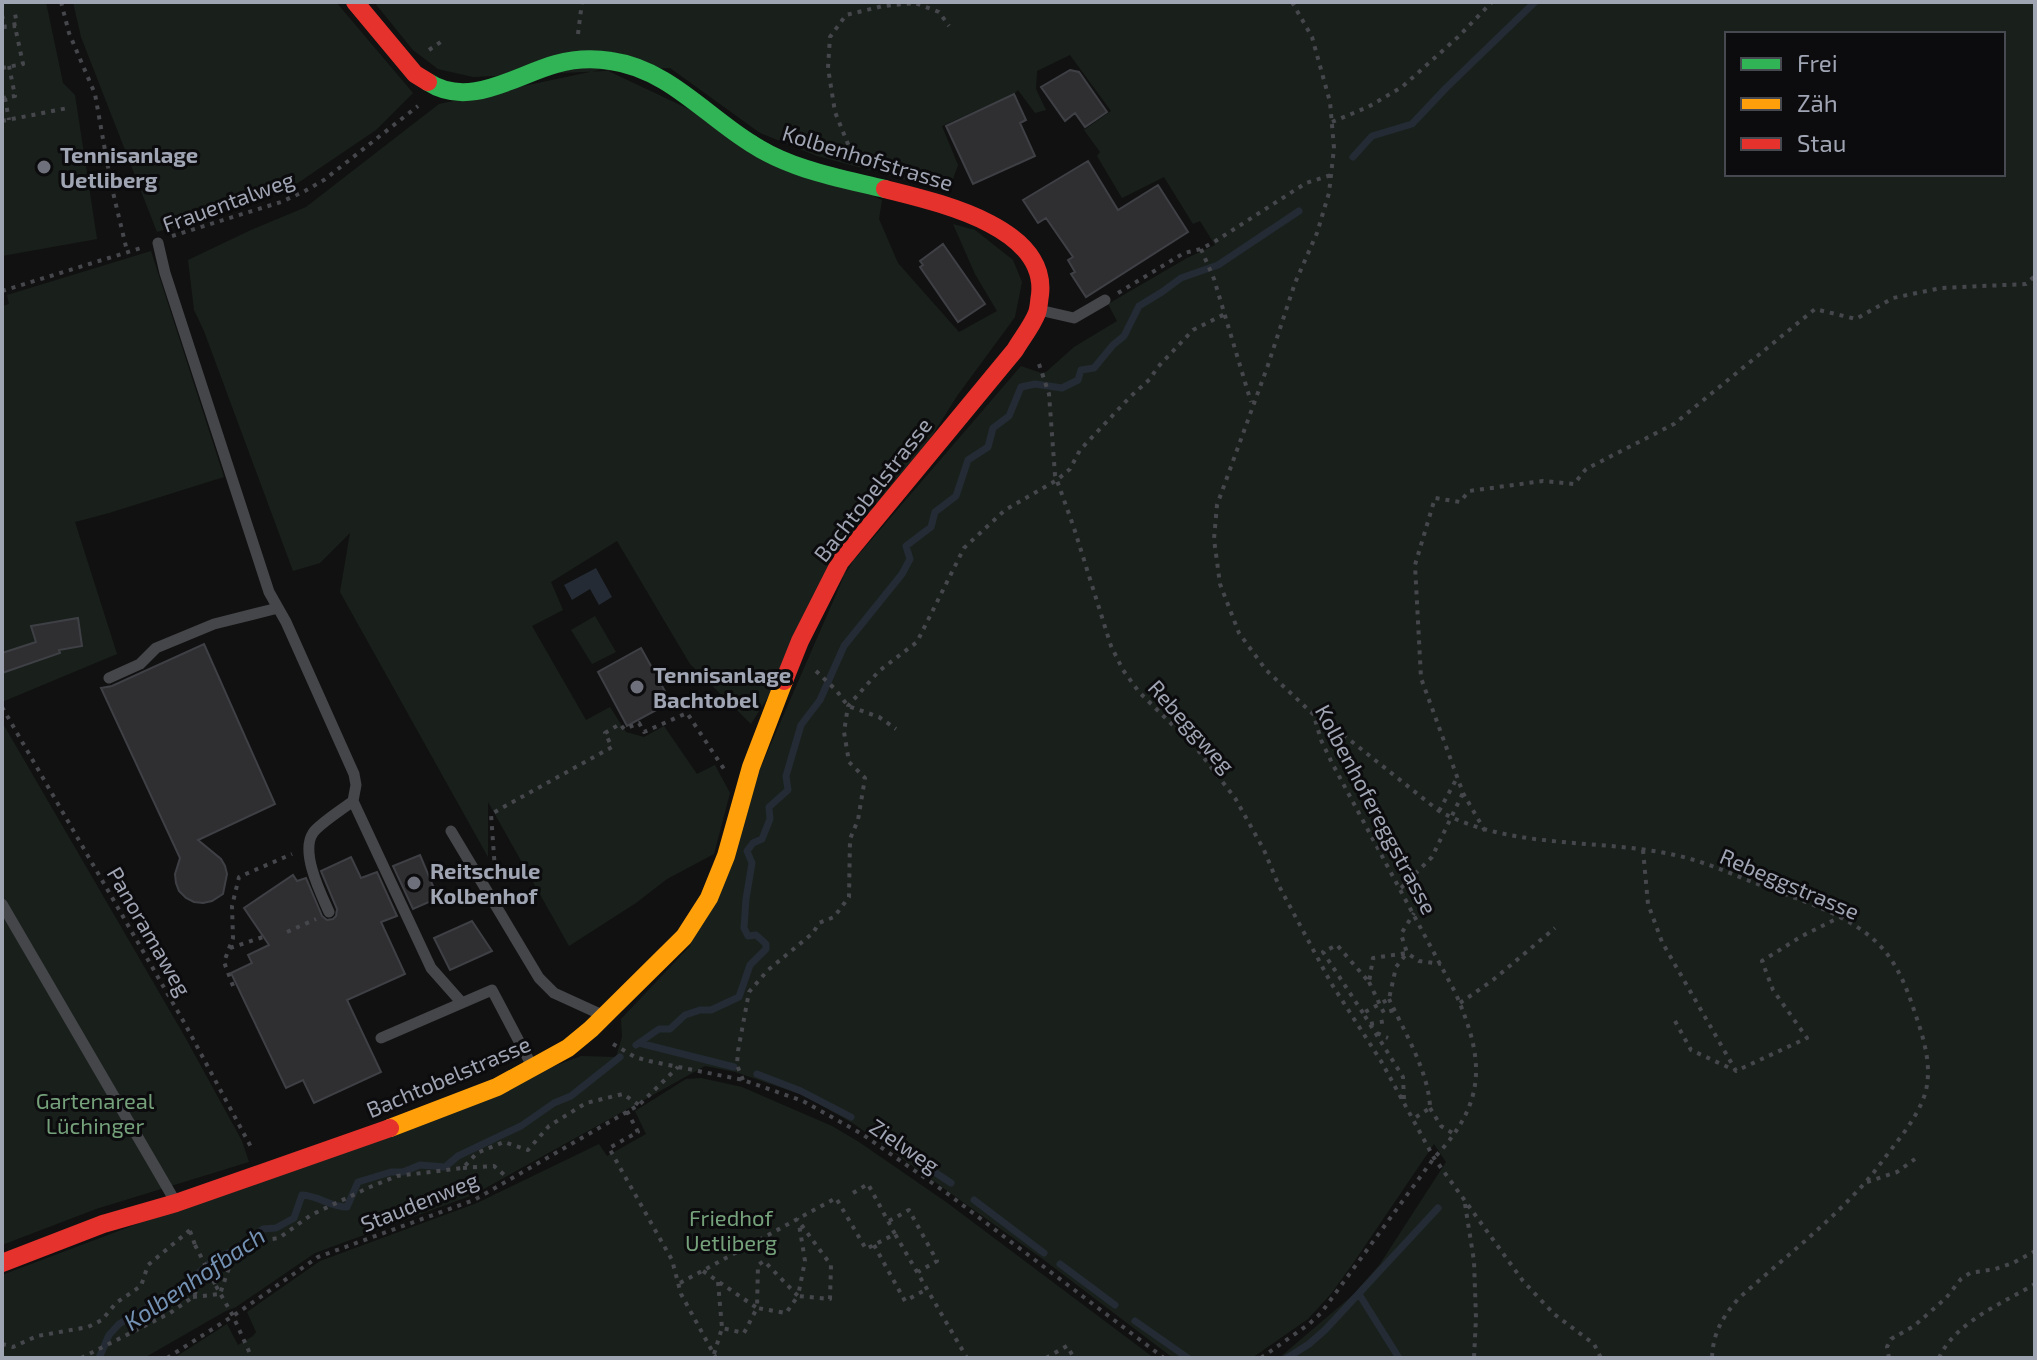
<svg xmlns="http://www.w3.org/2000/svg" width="2037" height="1360" font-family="'Exo 2',sans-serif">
  <rect width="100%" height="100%" fill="#111"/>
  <path fill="#19201b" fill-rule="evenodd" d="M2 2H46L63 83 75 95 97 239 2 256Z
    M73 2H336L413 93 376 130 286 191 157 232 81 37Z
    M374 2H2035V1358H1279L1354 1294 1380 1264 1446 1162 1434 1144 1352 1265 1330 1295 1308 1319 1252 1358H1173L1044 1260 854 1124 803 1095 735 1072 705 1066 473 1195 315 1253 236 1307 224 1312 144 1358H2V1275L581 1056 616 1057 622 1037 621 1019 690 946 760 769 848 567 1021 366 1041 373 1046 372 1074 347 1117 321 1108 304 1187 258 1215 245 1200 221 1193 224 1164 177 1122 198 1097 156 1100 152 1084 130 1111 111 1070 55 1037 71 1036 89 1046 110 1035 113 1018 90 1014 94 942 126 958 165 953 179 929 186 817 156 760 133 670 68 473 77 438 69 413 50ZM1727 34H2003V174H1727Z
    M604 69 882 200 879 219 898 263 959 332 997 311 975 274 953 224 975 230 1013 260 1022 282 1015 317 957 396 751 724 690 664 617 541 551 582 563 610 532 626 586 720 610 707 626 732 644 737 664 726 697 774 715 765 730 793 714 854 667 879 636 903 569 946 488 802V857L340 592 350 533 320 563 293 571 204 331 194 310 188 260 251 230 306 207 439 104Z
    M151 251 224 477 109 513 75 522 117 654 2 702V306L9 304 7 295Z
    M595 616 616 652 592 664 571 630Z
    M2 722 185 1037 242 1141 249 1162 96 1209 2 1245Z
    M701 1078 742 1087 832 1126 859 1142 946 1202 1154 1358H174L227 1324 238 1345 253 1336 256 1332 247 1312 320 1261 477 1203 599 1144 607 1156 646 1134 635 1111 686 1079Z"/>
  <path fill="#242b34" d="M596 568 612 597 599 605 590 589 572 600 564 585Z"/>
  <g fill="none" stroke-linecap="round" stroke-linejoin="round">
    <path stroke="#242b34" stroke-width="7" d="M1353 157 1372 136 1412 124 1446 88 1535 2
      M639 1043 734 1067
      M636 1045 659 1029H670L685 1015 700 1010H711L739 997 750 965 766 949V944L756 935 748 936 744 928 746 899 752 863 747 851 753 843 762 839 770 819 769 807 788 790 786 776 801 725 820 700 844 646 902 574 910 559 906 546 931 527 935 512 956 496 968 460 988 447 993 428 1009 416 1021 387 1035 384 1062 388 1078 380 1081 370 1094 368 1113 345 1124 336 1139 306 1162 292 1181 278 1218 265 1299 211
      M757 1074 801 1091 851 1117
      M874 1132 951 1183
      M974 1200 1044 1253
      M1060 1264 1115 1305
      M1359 1294 1399 1358
      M1135 1321 1188 1358
      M99 1358 109 1335 119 1324 185 1285 213 1260 232 1251 263 1229 276 1228 294 1218 302 1195C320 1196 330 1207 347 1207L358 1182 391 1172H403L420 1165 445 1167 458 1156 521 1126 554 1103 571 1096 620 1057
      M1287 1358 1309 1344 1325 1330 1438 1208"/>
  </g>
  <path fill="#2f2f31" stroke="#3f4045" stroke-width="2" d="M1070 70 1079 72 1107 112 1085 127 1075 113 1065 121 1041 87Z
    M1014 94 1026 120 1020 123 1035 156 973 184 946 126Z
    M1088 161 1118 210 1158 185 1188 232 1086 297 1071 274 1075 272 1068 260 1073 257 1046 218 1038 223 1023 200Z
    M943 244 985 304 958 322 920 267 923 265 920 261Z
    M78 618 82 646 59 650 60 653 2 673V653L36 642 31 626Z
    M204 644 275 804 198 840 221 859 225 866 227 874 223 894 212 901 203 903 194 902 186 898 179 891 176 883 175 874 180 858 101 688 112 686Z
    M641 648 671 702 627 726 598 672Z
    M420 855 438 898 413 909 393 866Z
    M351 857 361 878 377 872 397 916 381 922 405 974 347 1000 381 1072 314 1103 303 1080 286 1088 231 973 252 963 248 955 269 945 244 908 293 875 297 881 306 878 322 916 327 920 333 919 336 916 337 909 321 871Z
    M472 921 492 951 450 970 434 938Z"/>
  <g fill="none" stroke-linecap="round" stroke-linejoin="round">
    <path stroke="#46474c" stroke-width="4" stroke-dasharray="4 6" stroke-linecap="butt" d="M61 2 69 33 95 94 111 184 127 251
      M1292 2 1312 37 1330 102 1334 148 1329 193 1317 233 1295 283 1268 365 1217 505 1214 539 1220 584 1239 633 1266 670 1313 714 1331 725 1439 811C1511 850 1597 838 1675 855 1703 861 1729 873 1755 883 1796 899 1854 915 1883 949 1902 971 1910 998 1919 1025 1927 1050 1933 1077 1922 1102 1915 1118 1904 1133 1893 1147 1883 1160 1874 1173 1863 1185 1825 1227 1779 1262 1738 1299 1722 1318 1713 1333 1712 1358
      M2 15 5 27 16 26
      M578 34 582 2
      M429 50 442 41
      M2 68 23 64 13 17 23 15
      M2 98 15 96 9 66
      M5 98 9 120
      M2 121 68 108
      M1332 122 1368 107 1402 87 1458 37 1492 2
      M852 154 835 112 828 68 830 37 846 15 883 6 915 3 939 12 949 26
      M172 236 281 202 303 192 324 180 418 106
      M1201 249 1214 279 1251 402
      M2 291 141 248
      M1118 293 1184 253 1201 249 1214 242 1306 183 1331 175
      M1039 364 1049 394 1055 475 1074 528 1111 646 1123 670 1139 692 1197 749 1235 798 1264 850 1279 886 1331 983 1381 1061 1434 1158 1523 1281 1554 1314 1594 1344 1601 1358
      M816 671 836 690 848 706 879 717 896 729
      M2 707 185 1024 251 1147
      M1439 811 1457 778
      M1485 831 1463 793 1421 678 1415 565 1435 498 1460 502 1469 491 1543 481 1574 484 1586 469 1674 424 1815 309 1856 319 1893 298 1941 288 2026 284 2035 276
      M1643 850 1648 904 1662 942 1736 1071 1807 1038 1773 990 1762 961 1802 936 1840 917
      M495 870 491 814 612 747 605 733 620 724 624 729 639 723 644 732 687 713 724 769
      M1401 888 1432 857 1463 793
      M287 932 316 919
      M230 948 263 937
      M1369 982 1384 1013 1394 1010
      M233 986 224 962 233 938 232 906 239 877 292 854
      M1389 999C1404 1031 1429 1072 1430 1108L1413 1119
      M1460 1003 1493 980 1555 928
      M1363 1013 1323 952 1337 945 1369 982 1373 958 1407 953 1419 961 1441 964
      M1675 1021 1691 1050 1734 1070
      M1370 1024 1386 1021
      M1377 1033 1388 1038
      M613 1044 635 1057 649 1061 743 1080 803 1101 862 1134 948 1194 1164 1358
      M743 1080 737 1065 738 1051 749 992 768 970 813 933 819 923 834 917 849 897 850 839 858 820 865 778 849 762 844 732 848 706 879 671 917 642 964 548 1005 510 1057 480 1070 469 1080 450 1130 397 1150 379 1157 368 1193 330 1225 314
      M1404 1099 1403 1077 1363 1013 1389 999 1396 967 1407 953 1401 934 1414 913
      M1430 1108 1441 1126 1454 1134
      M627 1111 638 1132 609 1148 672 1260 681 1294 716 1358
      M463 1168 494 1166 508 1178
      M1867 1182 1897 1172 1915 1159
      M853 1193 868 1184 895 1234
      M1465 1204 1474 1261 1476 1318 1474 1358
      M889 1221 909 1210 937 1261 918 1272
      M190 1231 195 1245
      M874 1245 905 1301 927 1289
      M703 1271 757 1308 758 1265 764 1261 798 1296 805 1261 799 1224
      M718 1282 722 1328
      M680 1283 836 1198 866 1249 895 1234 967 1358
      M216 1286 233 1316 252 1358
      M193 1297 220 1294 231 1262
      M2 1344 13 1347 37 1336 88 1327 102 1320 116 1303 141 1286 148 1265 190 1230
      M714 1354 722 1328 744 1333 757 1308 786 1313 798 1296 830 1299 831 1265 797 1219
      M81 1358 170 1313 193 1297 202 1280 258 1241 279 1238 311 1215 370 1187 397 1176 463 1168 477 1153 504 1142 528 1150 549 1126 586 1103 623 1094 639 1105
      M167 1358 233 1316 318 1257 474 1200 639 1105 678 1067
      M1046 1358 1067 1346 1074 1358
      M1261 1358 1309 1324 1321 1313 1434 1158C1487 1102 1485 1060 1455 992L1332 763 1321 740 1314 716
      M1889 1358 1887 1347 1891 1339 1914 1326 1946 1298 1961 1279 1970 1273 1995 1269 2013 1263 2035 1251
      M1939 1358C1955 1322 2003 1303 2035 1284"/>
    <path stroke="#45464a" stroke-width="11" d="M158 243 165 273 269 592 286 622 354 774 356 785 353 801
      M1039 310 1074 318 1105 300
      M109 678 140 664 156 648 214 624 278 608
      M451 831 539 978 554 993 600 1014
      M2 904 175 1201
      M329 912C321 894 300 852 313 833 319 824 343 809 353 801L431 968 462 1003
      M381 1038 492 990 531 1064"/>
    <path stroke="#30b455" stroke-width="18" d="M428 82C469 109 516 75 556 64 574 59 593 58 611 61 668 69 706 116 752 144 792 170 840 178 885 189"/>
    <path stroke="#ff9f0a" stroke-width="18" d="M390 1128 497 1087 568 1048 591 1029 684 937 709 898 726 856 751 767 784 681"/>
    <path stroke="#e5322d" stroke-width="18" d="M355 2 415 74 428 82
      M784 681 800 641 840 562 1015 350C1022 338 1032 326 1037 313 1039 307 1039 300 1040 295 1048 226 936 202 885 189
      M2 1263 103 1224 176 1203 390 1128"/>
    <path stroke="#46474c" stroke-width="4" stroke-dasharray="4 6" stroke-linecap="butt" d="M195 1245 216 1286"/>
  </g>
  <g fill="#6e717b" stroke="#0c0b0d" stroke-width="3">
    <circle cx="44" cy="167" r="8"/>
    <circle cx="637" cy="687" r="8"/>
    <circle cx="414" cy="883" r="8"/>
  </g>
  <g text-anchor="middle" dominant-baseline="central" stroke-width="6" stroke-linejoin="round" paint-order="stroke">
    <g font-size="22" font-weight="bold" fill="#a0a5b4" stroke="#0c0b0d" text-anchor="start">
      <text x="60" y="154">Tennisanlage<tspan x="60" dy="25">Uetliberg</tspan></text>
      <text x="653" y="674">Tennisanlage<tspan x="653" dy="25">Bachtobel</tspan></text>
      <text x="430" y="870">Reitschule<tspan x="430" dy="25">Kolbenhof</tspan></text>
    </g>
    <g font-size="22" fill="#a0a5b4" stroke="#0c0b0d">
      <text transform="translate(868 157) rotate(17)">Kolbenhofstrasse</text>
      <text transform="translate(228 201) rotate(-20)">Frauentalweg</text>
      <text transform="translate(872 489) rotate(-52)">Bachtobelstrasse</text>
      <text transform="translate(1192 726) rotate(48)">Rebeggweg</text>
      <text transform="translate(1377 809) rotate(62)">Kolbenhofereggstrasse</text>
      <text transform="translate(1790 883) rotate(23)">Rebeggstrasse</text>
      <text transform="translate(150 931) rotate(60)">Panoramaweg</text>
      <text transform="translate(448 1076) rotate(-23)">Bachtobelstrasse</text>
      <text transform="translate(905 1145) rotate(34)">Zielweg</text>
      <text transform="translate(419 1201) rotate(-22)">Staudenweg</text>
    </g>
    <g font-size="22" fill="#75a17b" stroke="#0c0b0d">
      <text x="95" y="1100">Gartenareal<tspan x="95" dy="25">Lüchinger</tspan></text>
      <text x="731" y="1217">Friedhof<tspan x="731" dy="25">Uetliberg</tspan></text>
    </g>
    <g font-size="24" font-style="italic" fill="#7391b3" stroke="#0c0b0d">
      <text transform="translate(194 1278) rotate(-34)">Kolbenhofbach</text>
    </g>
  </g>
  <rect width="2037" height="1360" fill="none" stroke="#a0a5b4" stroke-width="8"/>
  <rect x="1725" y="32" width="280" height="144" fill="#0c0b0d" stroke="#474950" stroke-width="2"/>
  <rect x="1741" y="58" width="40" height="12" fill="#30b455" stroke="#474950" stroke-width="2"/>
  <text x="1797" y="72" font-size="24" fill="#a0a5b4">Frei</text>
  <rect x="1741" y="98" width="40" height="12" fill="#ff9f0a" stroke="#474950" stroke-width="2"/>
  <text x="1797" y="112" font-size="24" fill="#a0a5b4">Zäh</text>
  <rect x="1741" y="138" width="40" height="12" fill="#e5322d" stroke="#474950" stroke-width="2"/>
  <text x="1797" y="152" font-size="24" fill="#a0a5b4">Stau</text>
</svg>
